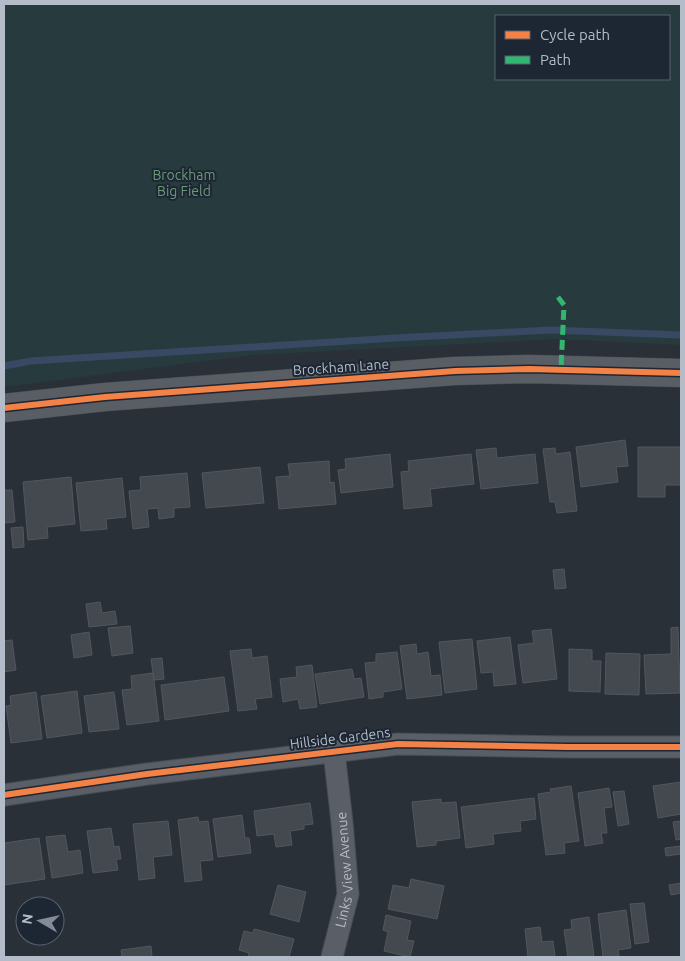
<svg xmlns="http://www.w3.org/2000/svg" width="685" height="961" font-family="Ubuntu,sans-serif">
  <rect width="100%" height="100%" fill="#2a3038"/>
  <path fill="#273a3e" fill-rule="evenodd" d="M4 4H681V345L557 339 252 355 4 387ZM496 16H669V79H496Z"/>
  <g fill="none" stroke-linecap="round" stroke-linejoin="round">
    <path stroke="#384963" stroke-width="7" d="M4 366 31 361 395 338 551 330 681 335"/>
  </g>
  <path fill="#444950" stroke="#52575f" d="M625 440 628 466 616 467 618 482 581 487 576 447Z
    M638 447H681V485H665V497H638Z
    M496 448 497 458 535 454 538 483 481 489 476 450Z
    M555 448 556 454 570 452 577 511 557 513 555 502H550L543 449Z
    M390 454 393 487 341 493 338 470 346 469 345 459Z
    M471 454 474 484 430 489 432 506 404 509 401 472 409 471 408 461Z
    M329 461 330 483 334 482 336 504 279 509 276 477 290 476 288 464Z
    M260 467 264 503 206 508 202 473Z
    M187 473 190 507 174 508V517L159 519 158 508 147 509 149 527 133 529 129 491 141 490 140 477Z
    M71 477 75 524 47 527 48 538 28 540 23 482Z
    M122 478 126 517 106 519 107 529 81 531 76 483Z
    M4 490H12L15 522 4 523Z
    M23 527 24 547 13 548 11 528Z
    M564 569 566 588 555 589 553 570Z
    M100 602 102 613 115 611 117 624 89 627 86 604Z
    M130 626 133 653 112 656 108 628Z
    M678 627 680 693 646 694 644 655 671 654V628Z
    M551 629 557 679 523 683 518 645 534 643 532 631Z
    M89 632 92 655 74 658 71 635Z
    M510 637 516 684 494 686 493 672 481 673 477 641Z
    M472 639 477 689 445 693 439 642Z
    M12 640 16 670 4 672V641Z
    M416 644 417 654 428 652 431 676 440 675 442 695 407 699 400 646Z
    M251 649 252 658 267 656 272 697 255 699 257 709 238 711 230 651Z
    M569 649 592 650V661H601L600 692 569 691Z
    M397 652 402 689 383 692V697L369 699 365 663 376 662V654Z
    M606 653 640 654 639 695 605 694Z
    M162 658 164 679 154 680 151 659Z
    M312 665 317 707 300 709 298 699 283 702 280 679 297 677 296 667Z
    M352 669 354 679 361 678 364 697 320 704 315 674Z
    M153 673 159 721 127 725 122 690 132 689 131 676Z
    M224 677 229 711 165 720 161 685Z
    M77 691 82 733 47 738 41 696Z
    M36 692 42 739 11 743 6 706 11 705 10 696Z
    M114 692 119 729 89 732 84 696Z
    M681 782V814L658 818 653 786Z
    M571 786 579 841 564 843 565 853 546 855 538 794 551 792 550 789Z
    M609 788 612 807 604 808 607 833H601L603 843 585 846 578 793Z
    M624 791 629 824 618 826 613 792Z
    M534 798 536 819 520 821 521 831 493 834 494 844 466 848 461 807Z
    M441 799V803L456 802 460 838 436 841V845L417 847 412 802Z
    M310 803 313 824 304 825V829L290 831 292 845 276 847 274 834 257 836 254 811Z
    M242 815 245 838H249L251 853 218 857 213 819Z
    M198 817 199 822 208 821 213 860 200 861 202 880 185 882 178 820Z
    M168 821 172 855 153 857 155 878 139 880 133 824Z
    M681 821V839L676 840 673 822Z
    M111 828 114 847 119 846 121 859H116L118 870 93 873 87 831Z
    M65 835 68 852 80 850 83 873 52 878 46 837Z
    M39 838 45 879 4 885V843Z
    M681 846V854L666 856 665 848Z
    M411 879 444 886 437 919 388 909 393 885 409 888Z
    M681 883V893L671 895 669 885Z
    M278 885 306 892 299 922 270 914Z
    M644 903 649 942 635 944 630 904Z
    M626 910 631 948 618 950 619 956 603 957 598 914Z
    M386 915 411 921 407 940 414 941 410 957 384 951 388 932 383 930Z
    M589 917 594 957H568L564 930 572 929 571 920Z
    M540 927 542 942 553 941 555 957H528L525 929Z
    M254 929 294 939 289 957H248L249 953 239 950 244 931 253 933Z
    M151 946 152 957H122L121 950Z"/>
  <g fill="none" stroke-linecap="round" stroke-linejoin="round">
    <defs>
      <g id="street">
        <path d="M4 795 147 774 398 744 568 747H681"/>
        <path id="s1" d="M332 957 348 894 342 822 334 752"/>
      </g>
      <path id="secondary" d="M4 408 105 397 455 371 529 369 681 373"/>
    </defs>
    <use href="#street" stroke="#484c53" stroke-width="23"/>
    <use href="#secondary" stroke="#484c53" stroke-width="29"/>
    <use href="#street" stroke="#5a5e66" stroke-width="21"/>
    <use href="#secondary" stroke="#595d64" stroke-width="28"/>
    <path stroke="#33b770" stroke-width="5" stroke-dasharray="10 5" stroke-linecap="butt" d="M558 297 564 305 561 369"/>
    <defs>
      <path id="cycleway" d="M4 408 105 397 455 371 529 369 681 373
        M4 795 147 774 398 744 568 747H681"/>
    </defs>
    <use href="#cycleway" stroke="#1d2633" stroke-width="9"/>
    <use href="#cycleway" stroke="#f48246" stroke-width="6"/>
  </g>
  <g text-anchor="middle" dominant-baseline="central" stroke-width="4" stroke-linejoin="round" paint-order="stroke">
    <g font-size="14" fill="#6b9a76" stroke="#1d2633">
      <text x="184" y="175">Brockham<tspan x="184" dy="16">Big Field</tspan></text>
    </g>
    <g font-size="14" fill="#b4bcc9" stroke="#1d2633">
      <text transform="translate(341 367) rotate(-4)">Brockham Lane</text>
      <text transform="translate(340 738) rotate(-7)">Hillside Gardens</text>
      <text stroke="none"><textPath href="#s1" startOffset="89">Links View Avenue</textPath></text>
    </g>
  </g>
  <rect width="685" height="961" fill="none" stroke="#b4bcc9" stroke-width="10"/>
  <rect x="495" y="15" width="175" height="65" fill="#1d2633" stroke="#59626f"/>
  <rect x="505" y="31" width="25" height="8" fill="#f48246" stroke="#59626f"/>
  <text x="540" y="40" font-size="15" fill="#b4bcc9">Cycle path</text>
  <rect x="505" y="56" width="25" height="8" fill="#33b770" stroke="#59626f"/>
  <text x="540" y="65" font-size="15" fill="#b4bcc9">Path</text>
  <g transform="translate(40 921) rotate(279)"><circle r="24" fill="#1d2633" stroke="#59626f"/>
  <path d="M0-4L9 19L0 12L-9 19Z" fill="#848b96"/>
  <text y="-8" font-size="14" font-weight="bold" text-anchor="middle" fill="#b4bcc9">N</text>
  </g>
</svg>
